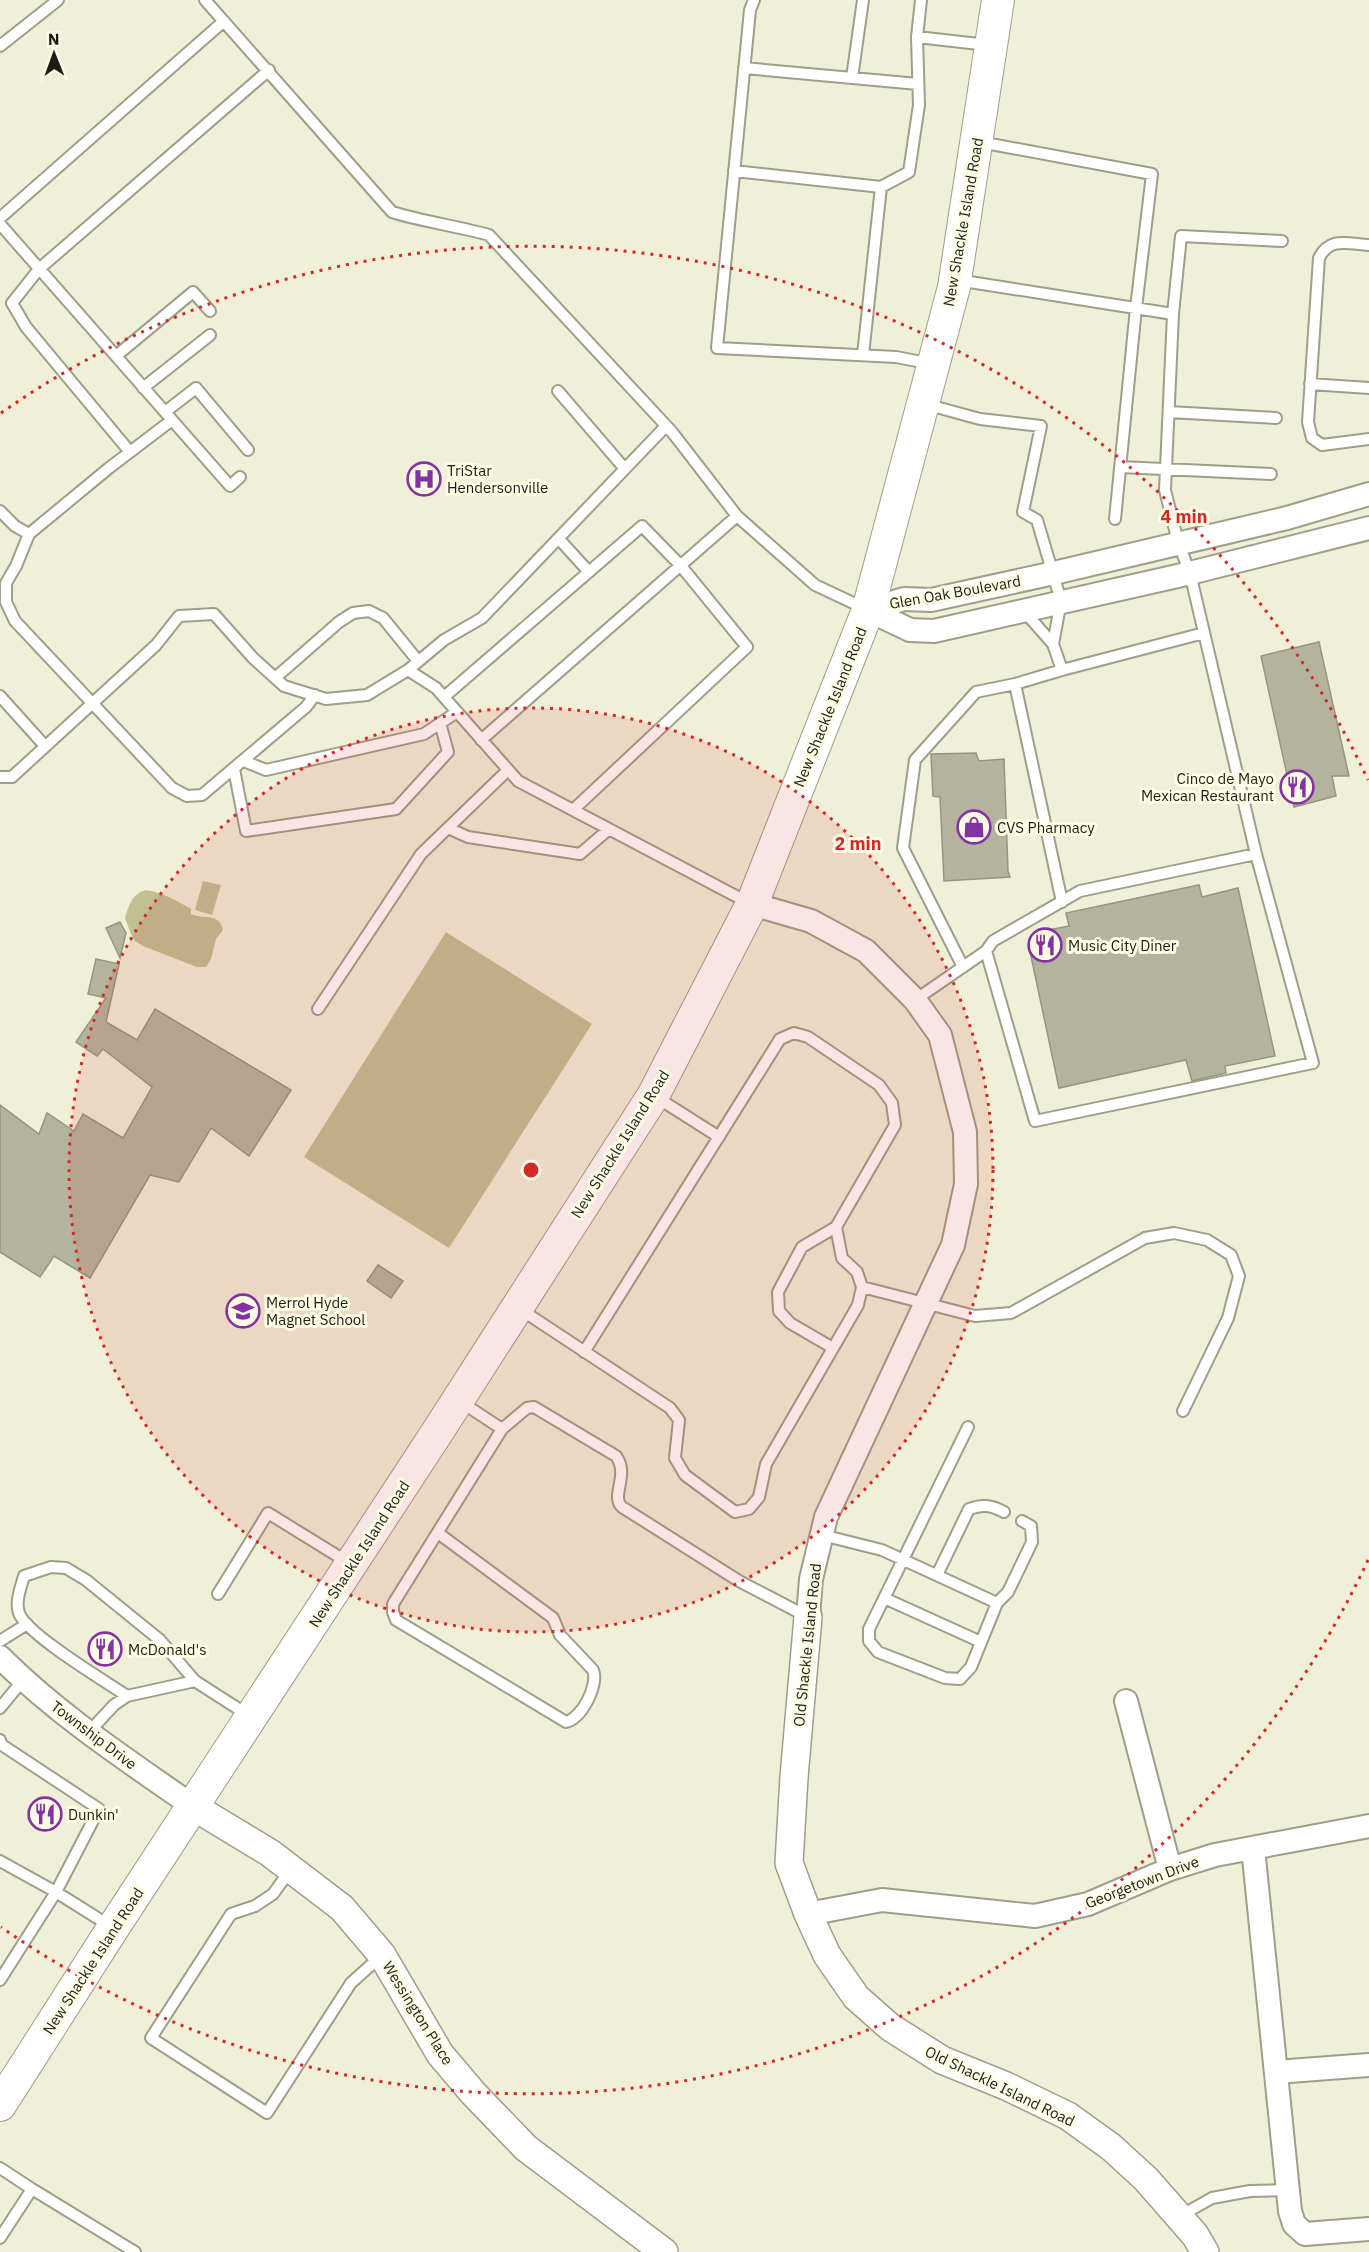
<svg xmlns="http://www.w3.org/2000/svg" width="1369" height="2252" font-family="'IBM Plex Sans',sans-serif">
  <rect width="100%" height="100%" fill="#f0efd8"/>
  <path fill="#c1c094" d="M203 881 221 885 212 915 195 910Z
    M146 890C161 892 178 901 191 909V914C204 920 219 912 223 930L216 939 211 959 206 967H197L143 946 135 941 131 934 125 918C129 906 132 893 146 890Z
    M446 932 592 1024 449 1248 304 1157Z"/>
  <path fill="#b4b49e" stroke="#969580" stroke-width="1.5" d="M1319 642 1349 776H1332L1336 796 1294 807 1261 656Z
    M976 753 979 761 1004 759 1008 871 1010 877 944 881 940 797 933 796 931 754Z
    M1199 885 1202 897 1238 888 1275 1056 1225 1066 1226 1073 1192 1081 1186 1060 1059 1088 1029 947 1039 932 1069 926 1066 913Z
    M120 922 126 933 120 958 106 928Z
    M96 959 119 964 106 1022 137 1040 155 1009 291 1090 249 1156 211 1128 179 1182 150 1175 90 1278 54 1256 40 1277 0 1252V1105L39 1134 47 1113 74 1131 83 1114 123 1138 152 1087 103 1049 97 1056 76 1042 106 998 88 994Z
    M378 1265 403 1281 391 1298 367 1281Z"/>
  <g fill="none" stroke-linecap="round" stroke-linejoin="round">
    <defs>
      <path id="service" d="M205 0 392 212C424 222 457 226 489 235L672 432 737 516 815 585 866 609
        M754 0 750 10 717 348 896 357 932 364
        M921 0 917 37 988 45
        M0 46 58 0
        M744 68 918 84
        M852 78 863 0
        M980 142 1152 174 1136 308 1115 519
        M734 171 881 187
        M0 218 224 21
        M0 224 230 486 240 477
        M1369 245C1349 244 1330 236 1319 258L1308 422 1312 438 1322 445 1369 439
        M1173 314 1181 236 1282 241
        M863 355 881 187 909 172 919 105 917 37
        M116 356 193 292 210 311
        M1310 384 1369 388
        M143 388 210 335
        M558 391 625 469
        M925 404 980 419 1041 426 1023 512 1037 520 1061 601 1053 644
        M165 412 196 388 248 450
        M1169 412 1276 418
        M172 420 109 468 29 534 16 566 6 583V602L15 621 172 788 187 796 202 795 306 707 315 695
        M130 452 26 327 12 303 39 269 269 70
        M1120 467 1271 474
        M0 511 15 526 29 534
        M559 539 589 572
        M1023 610 1053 644 1062 670
        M408 670 444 640 482 618 666 426
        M275 678 339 622 353 613 369 611 383 618 418 661
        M1015 684 1062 902
        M0 696 45 746
        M444 697 642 526 681 566 747 647 573 810
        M481 740 737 516
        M244 761 266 770 424 734 457 712
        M234 769 246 831 396 809 448 752 440 723
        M0 777H12L156 645 179 616 214 614 253 658 284 686 326 699 367 695 408 670 436 688 518 781 749 903
        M448 828 468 837 580 854 609 829
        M986 951 1035 1121 1313 1063 1256 854
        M963 967 903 848 915 760 976 692 1015 684 1062 670 1204 633
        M915 1000 986 951 993 941 1080 891 1256 854 1190 573 1178 542 1165 490 1173 314 957 280
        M318 1009 421 854 508 770
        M656 1097 719 1137
        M862 1287 975 1316 1011 1313 1145 1238 1174 1233 1207 1240 1231 1255 1239 1276 1228 1318 1183 1411
        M520 1309 670 1408 679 1420 675 1458 685 1475 735 1512 749 1509 759 1497 766 1464 858 1305 862 1287 857 1272 842 1258 836 1227 895 1125 892 1103 879 1085 808 1037 794 1033 780 1039 584 1352
        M833 1348 790 1323 779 1311 778 1292 802 1247 836 1227
        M461 1402 502 1429
        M968 1427 869 1629V1641L878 1652 945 1678 960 1679 971 1667 997 1603 1008 1592 1032 1542 1031 1526 1022 1521
        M438 1533 553 1618 560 1635 593 1670C599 1685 582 1718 566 1722L396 1620 393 1612V1604L502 1429 527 1408 534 1407 616 1456C630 1475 610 1496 622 1507L739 1581 808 1617
        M822 1535 882 1550 997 1603
        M937 1575 969 1509C982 1504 991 1505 1004 1512
        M218 1594 268 1513 349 1563
        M884 1598 981 1642
        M0 1641 27 1624
        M127 1696C105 1681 26 1634 19 1613 15 1601 21 1587 24 1576L51 1567 66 1568 86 1580 160 1640 195 1681 248 1715
        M0 1708 23 1680
        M88 1733 114 1705 127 1696 195 1681
        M0 1740 2 1745 99 1809 56 1892 0 1861
        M291 1869 273 1894 255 1906 231 1914 151 2038 267 2113 351 1983 381 1956
        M0 1980 56 1892 110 1926
        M0 2168 32 2189 0 2238
        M32 2189 135 2252
        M1180 2216 1212 2198 1250 2191 1288 2190"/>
      <path id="minor" d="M868 610 910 630 934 631 1182 575 1369 528
        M868 610 904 599 931 600 1054 573 1287 518 1369 494
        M752 904 811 921 866 951 915 1000 940 1035 965 1132 966 1184 953 1245 826 1517 811 1579 808 1617
        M0 1657C58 1715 127 1760 194 1807
        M1126 1701 1170 1869
        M1253 1848 1290 2211 1294 2224 1305 2234 1369 2229
        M808 1914 882 1900 1035 1916 1088 1904 1170 1869 1215 1855 1369 1826
        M1276 2072 1369 2065"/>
      <path id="tertiary" d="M808 1617 794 1777 789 1863 808 1914 827 1955 856 1997 890 2027 942 2060 1006 2086 1068 2116 1111 2147 1146 2179 1195 2235 1205 2252
        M194 1807 270 1853 342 1908 382 1955 440 2054 473 2093 526 2148 664 2252"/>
      <path id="secondary" d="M0 2105 113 1928 438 1431 653 1096 752 904 868 610 954 287 998 0"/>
    </defs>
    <use href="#service" stroke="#9f9e89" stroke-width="14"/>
    <use href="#minor" stroke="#9f9e89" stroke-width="26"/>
    <use href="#tertiary" stroke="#9f9e89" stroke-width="30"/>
    <use href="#secondary" stroke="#9f9e89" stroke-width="34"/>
    <use href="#service" stroke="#fff" stroke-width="10"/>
    <use href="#minor" stroke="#fff" stroke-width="22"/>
    <use href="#tertiary" stroke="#fff" stroke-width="27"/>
    <use href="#secondary" stroke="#fff" stroke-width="32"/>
  </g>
  <circle cx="531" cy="1170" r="462" fill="#d62828" fill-opacity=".12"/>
  <g fill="none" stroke="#d62828" stroke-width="3" stroke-dasharray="3 6">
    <circle cx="531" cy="1170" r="462"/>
    <path d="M1368 1560A924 924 0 0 1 1 1927M1 413A924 924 0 0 1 1368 780"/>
  </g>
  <defs>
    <symbol id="hospital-ring" viewBox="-11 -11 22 22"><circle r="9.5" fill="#fdfde5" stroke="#8432a2" stroke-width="1.5"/><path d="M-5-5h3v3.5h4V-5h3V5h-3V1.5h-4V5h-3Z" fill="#8432a2"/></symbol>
    <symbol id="restaurant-ring" viewBox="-11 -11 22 22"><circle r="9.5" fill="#fdfde5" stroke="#8432a2" stroke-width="1.5"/><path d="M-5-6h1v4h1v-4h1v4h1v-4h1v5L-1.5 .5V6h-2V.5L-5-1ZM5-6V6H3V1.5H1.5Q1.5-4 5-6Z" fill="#8432a2"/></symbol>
    <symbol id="shop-ring" viewBox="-11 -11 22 22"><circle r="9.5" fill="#fdfde5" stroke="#8432a2" stroke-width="1.5"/><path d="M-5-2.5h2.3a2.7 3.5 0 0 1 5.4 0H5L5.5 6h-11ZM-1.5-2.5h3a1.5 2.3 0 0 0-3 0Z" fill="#8432a2"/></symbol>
    <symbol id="school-ring" viewBox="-11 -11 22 22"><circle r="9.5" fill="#fdfde5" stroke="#8432a2" stroke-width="1.5"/><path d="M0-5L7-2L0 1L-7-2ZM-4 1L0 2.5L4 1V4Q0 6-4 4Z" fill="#8432a2"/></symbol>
  </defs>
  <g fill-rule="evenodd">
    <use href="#hospital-ring" x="405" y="460" width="38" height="38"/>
    <use href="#restaurant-ring" x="1278" y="768" width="38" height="38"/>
    <use href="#shop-ring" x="955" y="808" width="38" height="38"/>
    <use href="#restaurant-ring" x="1026" y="926" width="38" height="38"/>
    <use href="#school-ring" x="224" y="1292" width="38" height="38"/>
    <use href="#restaurant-ring" x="86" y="1630" width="38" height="38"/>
    <use href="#restaurant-ring" x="26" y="1795" width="38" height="38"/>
  </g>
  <g text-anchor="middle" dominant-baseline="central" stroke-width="6" stroke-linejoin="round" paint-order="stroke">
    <g font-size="15" fill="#1d1c14" stroke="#fdfde5">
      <text transform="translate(963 222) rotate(-80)">New Shackle Island Road</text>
      <text transform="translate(955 592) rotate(-10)">Glen Oak Boulevard</text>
      <text transform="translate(830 707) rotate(-68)">New Shackle Island Road</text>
      <text transform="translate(620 1144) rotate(-58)">New Shackle Island Road</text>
      <text transform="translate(359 1554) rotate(-57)">New Shackle Island Road</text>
      <text transform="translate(807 1645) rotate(-84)">Old Shackle Island Road</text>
      <text transform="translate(94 1735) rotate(37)">Township Drive</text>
      <text transform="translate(1142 1882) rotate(-21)">Georgetown Drive</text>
      <text transform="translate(93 1961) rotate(-57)">New Shackle Island Road</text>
      <text transform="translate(418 2013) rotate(58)">Wessington Place</text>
      <text transform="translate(1000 2086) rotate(26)">Old Shackle Island Road</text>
    </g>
    <g font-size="15" fill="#1d1c14" stroke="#fdfde5" text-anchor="start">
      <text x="447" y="470">TriStar<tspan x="447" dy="17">Hendersonville</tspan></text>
      <text x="1274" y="778" text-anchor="end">Cinco de Mayo<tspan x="1274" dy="17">Mexican Restaurant</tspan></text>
      <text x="997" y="827">CVS Pharmacy</text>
      <text x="1068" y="945">Music City Diner</text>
      <text x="266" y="1302">Merrol Hyde<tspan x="266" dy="17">Magnet School</tspan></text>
      <text x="128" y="1649">McDonald's</text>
      <text x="68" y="1814">Dunkin'</text>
    </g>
  </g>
  <circle cx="531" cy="1170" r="9" fill="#d62828" stroke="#fdfde5" stroke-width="3"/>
  <g font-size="18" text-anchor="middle" font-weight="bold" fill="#d62828" stroke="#fdfde5" stroke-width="6" stroke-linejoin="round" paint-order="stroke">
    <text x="1184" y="523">4 min</text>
    <text x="858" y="850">2 min</text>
  </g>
  <g transform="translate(54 54) rotate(359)" stroke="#fdfde5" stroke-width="4.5" paint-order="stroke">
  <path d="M0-4.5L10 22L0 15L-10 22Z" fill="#1d1c14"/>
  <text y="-9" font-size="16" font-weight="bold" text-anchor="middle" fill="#1d1c14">N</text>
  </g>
</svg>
